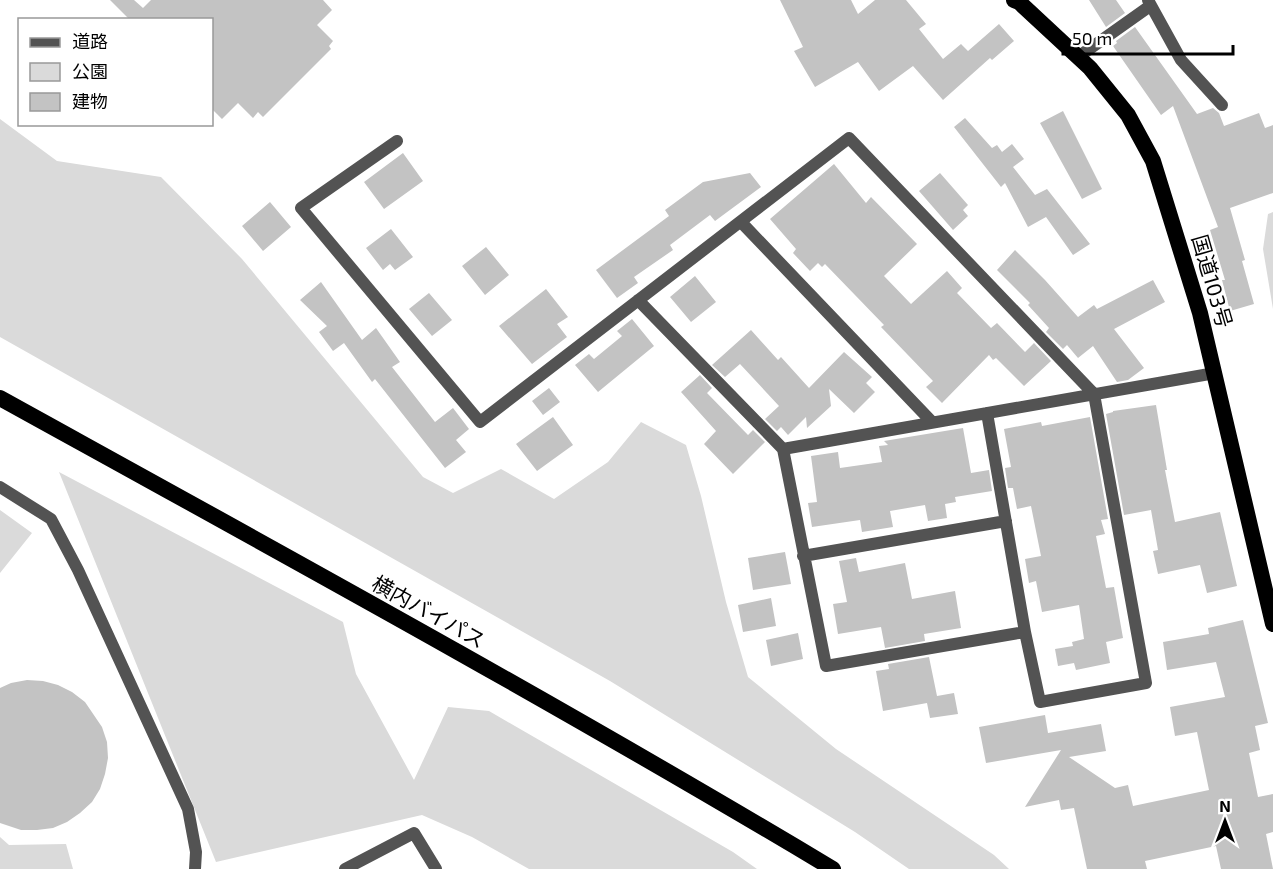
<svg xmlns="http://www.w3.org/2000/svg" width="1273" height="869" font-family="'Exo 2','Noto Sans JP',sans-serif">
  <rect width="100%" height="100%" fill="#fff"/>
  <path fill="#dadada" d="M0 119 57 161 161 177 242 259 423 477 453 493 501 469 554 499 608 462 641 422 686 445 701 496 726 602 748 677 836 749 994 855 1009 869H909L855 832 610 681 0 337Z
    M1273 212V309L1263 249 1268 214Z
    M59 472 343 622 356 674 414 780 448 707 489 711 733 852 757 869H529L472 837 422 815 216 862Z
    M0 510 32 533 0 573Z
    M0 837 9 845 66 844 73 869H0Z"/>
  <path fill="#c3c3c3" d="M110 0H134L143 8 151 0H323L332 10 317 25 333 41 329 46 331 49 263 117 258 112 253 118 238 103 222 119 212 109V20H130Z
    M780 0H851L858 14 875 0H906L926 24 919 29 943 59 961 44 968 51 999 24 1014 41 992 60 990 58 943 100 913 66 879 91 858 62 815 87 794 51 803 47Z
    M1089 0H1116L1125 13 1106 27Z
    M1135 27 1197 114 1213 108 1219 113 1224 126 1259 113 1265 128 1273 125V193L1230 208 1245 260 1242 261 1254 304 1230 311 1222 280H1225L1210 230 1218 227 1173 106 1161 115 1113 46 1117 43 1116 41Z
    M1063 111 1102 189 1082 199 1040 123Z
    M965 118 992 148 997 145 1002 152 1012 144 1024 159 1013 167 1035 195 1047 189 1090 244 1073 255 1046 217 1028 227 1005 183 1001 187 954 127Z
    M403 153 423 181 384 209 364 182Z
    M834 164 866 203 871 197 917 244 884 276 911 304 947 271 962 288 957 293 991 328 997 323 1025 352 1034 343 1051 361 1024 386 996 358 993 360 989 355 942 403 926 387 933 381 881 327 884 325 825 264 822 267 818 263 810 271 793 253 796 249 770 219Z
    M750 173 761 187 715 221 710 215 670 245 673 250 634 277 638 283 617 298 596 270 669 216 665 210 703 182Z
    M940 173 968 205 963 210 968 216 953 230 919 191Z
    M270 202 291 227 263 251 242 226Z
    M391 229 413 257 395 270 390 264 383 270 366 248Z
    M486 247 509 275 485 295 462 266Z
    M1015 250 1045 280 1078 317 1094 305 1097 309 1153 280 1165 302 1114 329 1144 368 1128 380 1117 382 1093 346 1078 358 1067 345 1063 349 1046 332 1049 328 1028 305 1030 303 997 270Z
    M695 276 716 302 691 322 670 297Z
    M321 282 362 340 376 328 400 362 392 367 435 422 453 408 469 429 456 440 466 452 445 468 375 379 372 382 344 343 333 351 319 332 327 326 300 300Z
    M546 289 568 317 557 324 567 337 532 364 499 326Z
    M429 293 452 320 432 336 409 309Z
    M632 319 654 346 598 392 575 365 589 354 594 359 622 336 617 331Z
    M751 330 778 360 781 357 809 388 844 352 872 377 866 383 875 392 854 413 829 389 831 406 807 428 806 417 788 435 781 427 777 431 765 419 779 406 740 364 725 377 712 365Z
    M700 375 712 388 707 393 748 435 753 430 765 442 733 474 704 444 716 431 681 392Z
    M549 388 560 402 543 415 532 401Z
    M1156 405 1167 470H1165L1175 522 1220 512 1237 586 1207 593 1200 565 1158 574 1153 551 1158 550 1151 510 1124 515 1106 414 1113 412V411Z
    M553 417 573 445 537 471 516 444Z
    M1090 417 1108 519 1101 520 1105 534 1096 536 1106 588 1114 587 1123 638 1106 642 1110 663 1076 670 1074 663 1058 666 1055 649 1073 646 1072 642 1084 639 1079 605 1042 612 1036 581 1029 583 1025 559 1041 556 1031 506 1017 509 1013 488H1008L1005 468 1011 467 1004 429 1041 422 1042 426Z
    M963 428 971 473 989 470 992 491 955 497 956 502 945 504 947 518 928 521 925 505 890 511 893 527 862 532 860 520 812 527 808 503 817 502 811 456 838 452 840 468 882 462 879 446 888 445 884 441Z
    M785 552 791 584 753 590 748 558Z
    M856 558 859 572 905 563 912 599 955 591 961 628 924 634 925 641 885 648 881 627 838 634 833 604 847 602 839 561Z
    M771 598 776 626 743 632 738 605Z
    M1243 620 1268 723 1255 726 1260 750 1249 753 1258 797 1273 794V832L1266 834 1273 869H1221L1216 846 1145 861 1147 869H1087L1074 808 1061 810 1059 800 1025 807 1061 750 986 763 979 727 1045 715 1048 733 1101 724 1106 751 1069 757 1115 788 1128 785 1133 806 1209 790 1197 732 1175 736 1170 707 1225 697 1216 662 1167 670 1163 642 1209 634 1208 628Z
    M798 633 803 659 771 666 766 640Z
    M929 657 937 696 954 693 958 714 930 718 927 703 883 711 876 671 889 669 888 664Z
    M27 680 43 681 58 685 72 692 85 702 102 727 107 742 108 758 105 774 100 789 92 802 80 813 67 822 53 828 37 830H21L0 823V688L11 683Z"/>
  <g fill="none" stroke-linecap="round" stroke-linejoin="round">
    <path stroke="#535353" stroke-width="12" d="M1148 0 1181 60 1222 105
      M1078 57 1150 6
      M345 869 414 833 436 869"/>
    <path stroke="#535353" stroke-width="12" d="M397 141 301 208 480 422C603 327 727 233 849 138L1094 394 1146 683 1040 702 1025 632 826 666 783 449 638 300
      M741 222 932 422
      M987 413 1025 632
      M783 449 1215 373
      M0 487 51 519 78 570 188 809 196 852 195 869
      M803 556 1006 521"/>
    <path stroke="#000" stroke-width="16" d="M1014 0 1019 2 1090 68 1128 115 1153 161 1200 313 1273 624
      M0 398C279 552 559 705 833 869"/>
  </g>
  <g text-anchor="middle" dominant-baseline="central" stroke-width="4.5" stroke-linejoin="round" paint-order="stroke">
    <g font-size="21" fill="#000" stroke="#fff">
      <text transform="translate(1213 281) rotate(74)">国道103号</text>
      <text transform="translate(429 611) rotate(29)">横内バイパス</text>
    </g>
  </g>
  <rect x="18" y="18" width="195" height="108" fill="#ffffff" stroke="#999999" stroke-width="1.5"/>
  <rect x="30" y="38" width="30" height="9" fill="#535353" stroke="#999999" stroke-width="1.5"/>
  <text x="72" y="48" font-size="18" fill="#000000">道路</text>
  <rect x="30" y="63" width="30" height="18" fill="#dadada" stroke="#999999" stroke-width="1.5"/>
  <text x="72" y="78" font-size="18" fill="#000000">公園</text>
  <rect x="30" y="93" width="30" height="18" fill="#c3c3c3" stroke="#999999" stroke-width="1.5"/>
  <text x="72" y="108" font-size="18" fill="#000000">建物</text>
  <g transform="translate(1225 821)" stroke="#ffffff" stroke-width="4.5" paint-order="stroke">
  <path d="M0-4.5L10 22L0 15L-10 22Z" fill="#000000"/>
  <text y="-9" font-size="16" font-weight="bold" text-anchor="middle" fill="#000000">N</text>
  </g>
  <path d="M1063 45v9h170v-9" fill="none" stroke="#000000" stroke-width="3"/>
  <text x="1072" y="45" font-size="18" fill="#000000" stroke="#ffffff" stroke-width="4.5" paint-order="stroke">50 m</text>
</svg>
